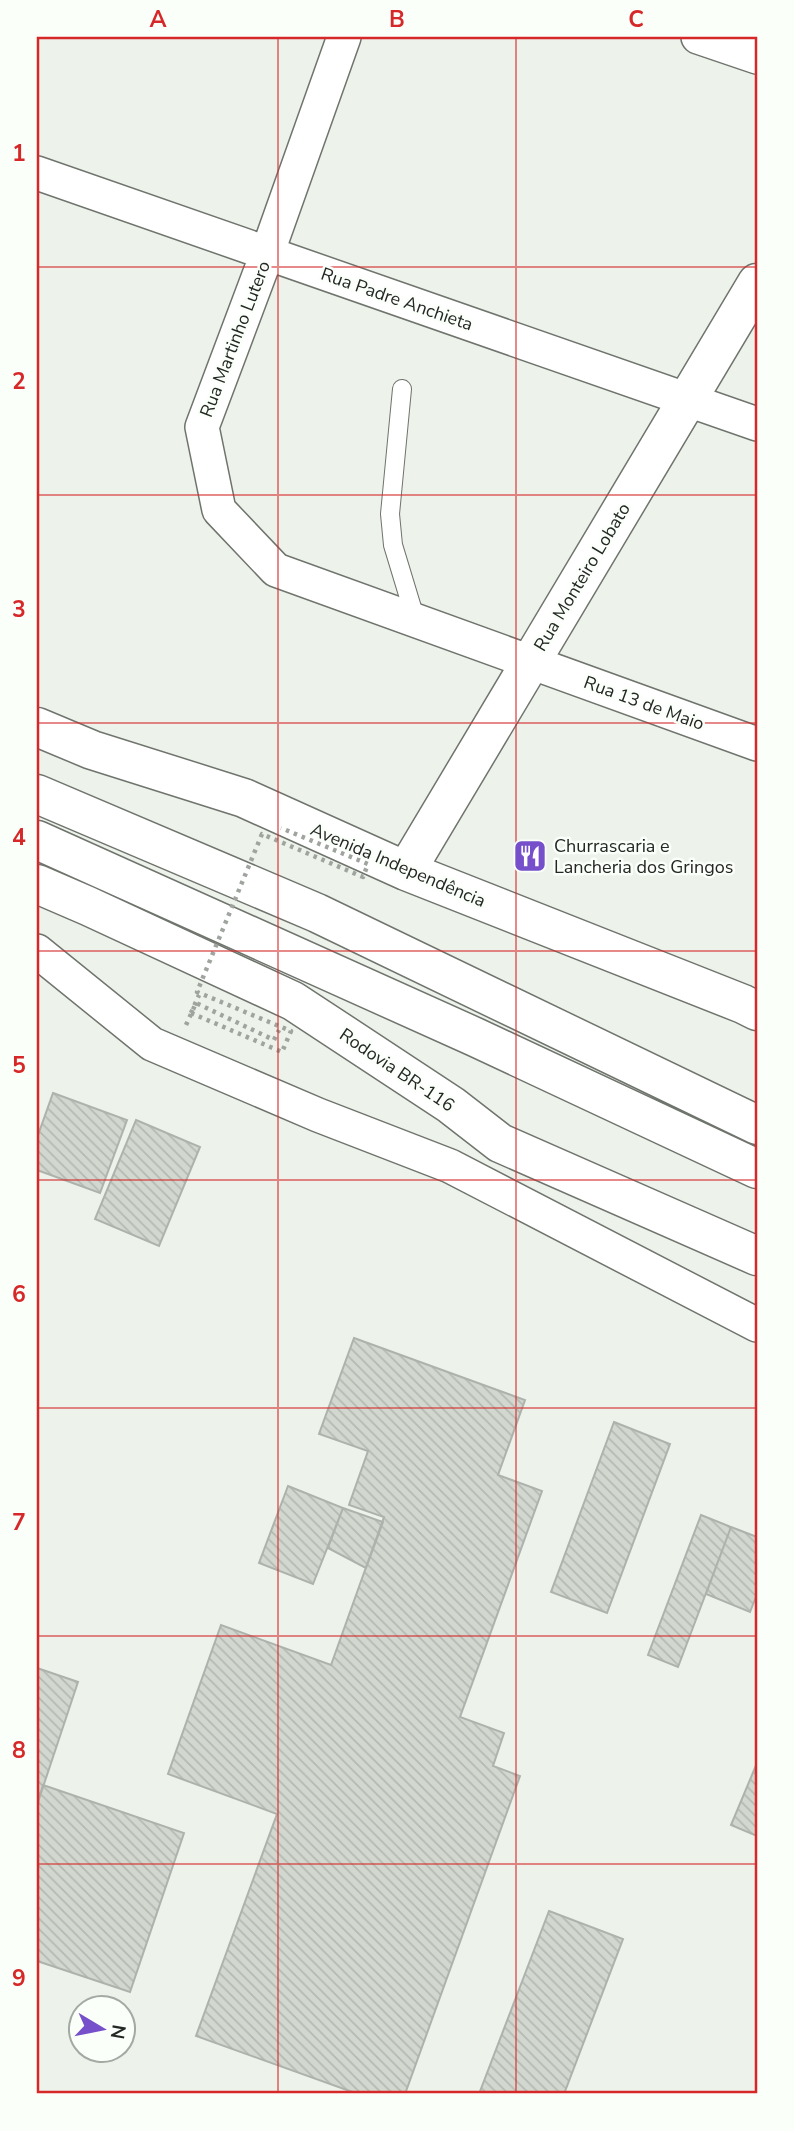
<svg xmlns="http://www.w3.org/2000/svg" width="794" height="2131" font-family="'Nunito Sans',sans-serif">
  <defs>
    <pattern id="building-back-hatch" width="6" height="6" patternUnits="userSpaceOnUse" patternTransform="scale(1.75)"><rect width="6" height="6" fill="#d2d8d0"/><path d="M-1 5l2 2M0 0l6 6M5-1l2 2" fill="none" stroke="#b4b9b2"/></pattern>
  </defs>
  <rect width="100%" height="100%" fill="#edf2eb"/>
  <path fill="url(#building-back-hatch)" stroke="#adb3ac" stroke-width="2" d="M53 1093 127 1120 100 1193 37 1170V1138Z
    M136 1120 200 1147 159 1246 95 1219Z
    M354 1338 525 1400 498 1475 542 1491 460 1717 504 1733 493 1766 520 1776 405 2094H358L196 2036 277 1814 168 1774 221 1625 331 1665 384 1517 349 1505 368 1451 319 1434Z
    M614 1422 670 1444 607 1613 551 1592Z
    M288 1486 343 1508 313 1584 259 1563Z
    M343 1508 383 1522 366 1568 328 1548Z
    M701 1515 731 1527 678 1667 648 1655Z
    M731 1527 757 1537V1594L750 1612 706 1594Z
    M37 1668 78 1682 37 1805Z
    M757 1763V1836L731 1825Z
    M43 1785 184 1833 130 1992 37 1961V1805Z
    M549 1911 623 1939 564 2094H479Z"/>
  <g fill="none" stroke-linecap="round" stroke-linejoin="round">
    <defs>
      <path id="service" d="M402 389 390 514 393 545 416 621"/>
      <path id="minor" d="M344 37 267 254 202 427 219 510 276 570 757 744
        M698 37 757 57
        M37 173 757 424
        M37 951 152 1044 318 1115 450 1166 757 1325"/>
      <path id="tertiary" d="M37 727 92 750 244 798 406 871 743 1004 757 1011
        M406 871 757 283"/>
      <path id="secondary" d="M37 884 88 906 293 1001 451 1105 500 1143 757 1256"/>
      <path id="motorway" d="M37 794 317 913 757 1125
        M37 840 475 1037 757 1169"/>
    </defs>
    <use href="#service" stroke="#6f746d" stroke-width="20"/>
    <use href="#minor" stroke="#6f746d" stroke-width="36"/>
    <use href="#tertiary" stroke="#6f746d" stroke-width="41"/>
    <use href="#secondary" stroke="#6f746d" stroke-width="41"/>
    <use href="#motorway" stroke="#6f746d" stroke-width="41"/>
    <path stroke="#9fa49e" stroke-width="4.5" stroke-dasharray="3.5 5" stroke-linecap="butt" d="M191 1013 199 995
      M186 1025 196 1003 274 1040 279 1030"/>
    <use href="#service" stroke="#fff" stroke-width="18"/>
    <use href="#minor" stroke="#fff" stroke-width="33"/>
    <use href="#tertiary" stroke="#fff" stroke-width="38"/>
    <use href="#secondary" stroke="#fff" stroke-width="38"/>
    <use href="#motorway" stroke="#fff" stroke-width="38"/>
    <path stroke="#9fa49e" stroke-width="4.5" stroke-dasharray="3.5 5" stroke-linecap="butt" d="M191 1013 282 1052 291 1031 197 992 262 834 363 877 368 864 281 828"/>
  </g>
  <path fill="none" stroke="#d62828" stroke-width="2" stroke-opacity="0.55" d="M278 37V2094M516 37V2094M37 267H757M37 495H757M37 723H757M37 951H757M37 1180H757M37 1408H757M37 1636H757M37 1864H757"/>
  <defs>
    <symbol id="restaurant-square" viewBox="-11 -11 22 22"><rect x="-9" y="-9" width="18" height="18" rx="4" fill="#7650ca" stroke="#fbfffa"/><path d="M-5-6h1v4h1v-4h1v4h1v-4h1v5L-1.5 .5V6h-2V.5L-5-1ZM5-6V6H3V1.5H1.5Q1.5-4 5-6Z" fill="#fff"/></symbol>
  </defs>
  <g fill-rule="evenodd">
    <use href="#restaurant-square" x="511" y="837" width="38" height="38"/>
  </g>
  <g text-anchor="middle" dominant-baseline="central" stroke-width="5" stroke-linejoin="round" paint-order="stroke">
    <g font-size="18" fill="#242724" stroke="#fbfffa">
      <text transform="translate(397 299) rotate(19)">Rua Padre Anchieta</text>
      <text transform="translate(235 339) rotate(-69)">Rua Martinho Lutero</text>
      <text transform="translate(582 577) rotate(-59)">Rua Monteiro Lobato</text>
      <text transform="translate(644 703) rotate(20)">Rua 13 de Maio</text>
      <text transform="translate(398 865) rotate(23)">Avenida Independência</text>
      <text transform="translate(397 1070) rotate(34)">Rodovia BR-116</text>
    </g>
    <g font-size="18" fill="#242724" stroke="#fbfffa" text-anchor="start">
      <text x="554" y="846">Churrascaria e<tspan x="554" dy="21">Lancheria dos Gringos</tspan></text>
    </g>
  </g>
  <rect width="794" height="2131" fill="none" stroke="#fbfffa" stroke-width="77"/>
  <g transform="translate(102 2029) rotate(100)"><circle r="33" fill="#fbfffa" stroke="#a5a9a4" stroke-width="2"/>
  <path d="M0-5L12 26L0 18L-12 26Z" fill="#7650ca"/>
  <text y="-10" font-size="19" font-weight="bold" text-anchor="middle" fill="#242724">N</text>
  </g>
  <rect x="38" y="38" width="718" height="2054" fill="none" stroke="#d62828" stroke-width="2.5"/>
  <g font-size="23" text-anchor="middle" font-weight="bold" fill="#d62828">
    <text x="158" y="27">A</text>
    <text x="397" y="27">B</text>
    <text x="636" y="27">C</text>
    <text x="19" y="161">1</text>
    <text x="19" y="389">2</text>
    <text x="19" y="617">3</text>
    <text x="19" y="845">4</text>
    <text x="19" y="1073">5</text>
    <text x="19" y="1302">6</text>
    <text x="19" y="1530">7</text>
    <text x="19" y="1758">8</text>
    <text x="19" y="1986">9</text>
  </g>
</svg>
